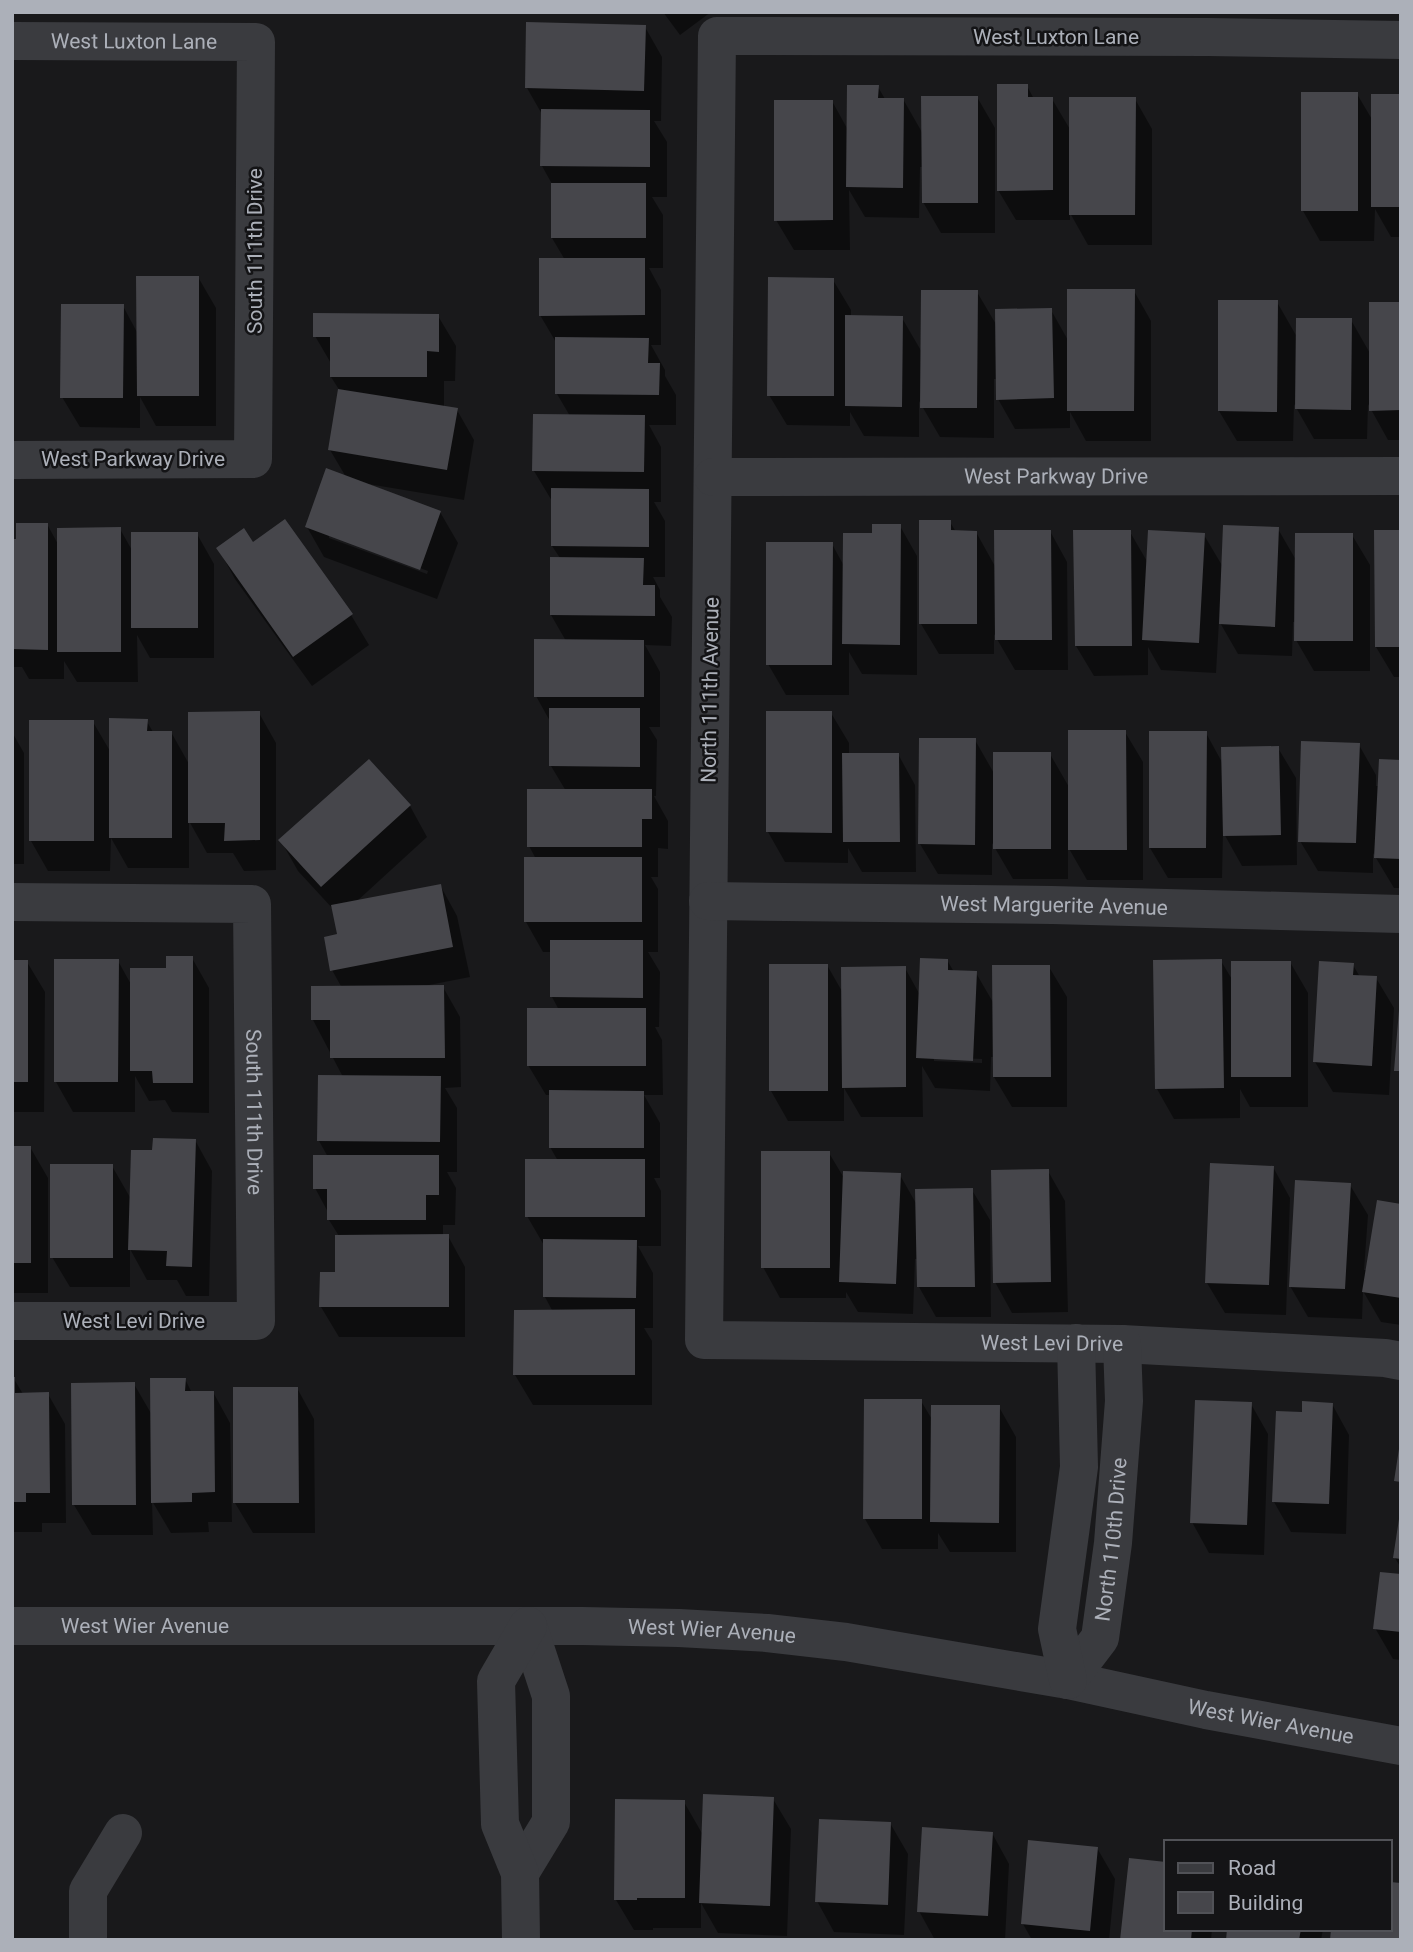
<svg xmlns="http://www.w3.org/2000/svg" width="1413" height="1952" font-family="Roboto,sans-serif">
  <rect width="100%" height="100%" fill="#19191b"/>
  <path fill="#0007" fill-rule="evenodd" d="M663 12H711L680 35Z
    M645 27 662 57 661 121H654L667 142V197H652L663 215V268H649L661 290V345H651L665 370V376L676 395V425H649L661 447V502H654L665 521V577H653L660 590V597L672 617 671 646 645 645 660 672V727H649L657 740 656 796H654L668 821V849L658 848V877H651L658 889V952H648L660 972 659 1027H655L662 1040 663 1095H644L660 1123V1178H654L661 1191V1246H638L653 1273V1328H644L652 1341V1405H533L515 1375 553 1312 545 1297V1247L527 1216 558 1161 550 1147V1095H546L528 1065 559 1010 552 997V952H543L526 922 536 859 529 846 566 791 551 766V723L536 696 566 641 551 615 560 558 552 546V501L534 471 570 416 557 394V344L540 315 565 260 552 238V184L542 166 543 116 527 88Z
    M1027 86 1034 99H1052L1071 131 1135 99 1152 129V245H1088L1070 213V220H1016L998 190Z
    M878 87 885 99H903L923 134 977 97 995 128V233H941L923 202V167H920L919 218 865 217 849 190 850 250H794L776 220 832 101 848 130Z
    M1357 94 1373 121 1401 96V237H1391L1375 209 1374 241H1320L1303 211Z
    M198 277 216 308V426H156L140 397V428L80 427 62 397 123 306 138 334Z
    M833 280 851 310V317L902 318 923 354 977 292 997 326 1051 310 1069 342 1134 291 1151 321V441H1086L1070 412V428L1015 429 998 399V379H994V438L940 437 919 401V437L864 436 850 412V426L787 425 769 395Z
    M1277 302 1297 337 1351 320 1371 355 1401 303V440H1388L1368 404 1367 439H1314L1294 404 1293 441H1237L1219 411Z
    M438 316 456 346 455 381H444V408L457 410 474 440 464 500 368 484 440 512 458 543 437 599 324 557 307 527 346 477 330 450 340 391 331 377 332 365 315 336ZM329 534 428 571 427 574 329 538Z
    M285 522 351 615 369 645 312 686 235 579 218 548 253 544Z
    M950 522 956 532H976L996 568 1050 531 1067 562 1068 670H1015L994 634V654H939L921 624Z
    M47 524 59 546 120 529 133 552 197 534 214 564V658H150L137 635 138 682H77L64 661V679H29L22 667H12V541Z
    M900 526 917 556V675L862 674 849 652V695H786L768 664 832 544 844 566Z
    M1278 529 1296 560 1352 535 1370 565V671H1314L1296 640V622H1293L1292 656 1238 654 1219 621 1216 673 1161 670 1148 647V675L1094 676 1076 646 1130 532 1148 563 1204 535 1223 567Z
    M1401 532V677H1394L1376 647Z
    M259 713 276 743V870L244 871 233 853H207L189 821V868H128L111 838 110 871H48L31 841 93 722 110 751 146 720 153 732H171L189 764Z
    M831 713 849 743V755L898 754 915 785 916 872H862L848 848V863L785 862 768 832Z
    M12 732 24 753V864H12Z
    M1125 732 1143 762V880H1087L1068 847V879H1013L992 843V875L938 874 920 844 975 740 995 775 1050 754 1069 787Z
    M1206 733 1223 764 1278 748 1296 778 1297 865 1242 866 1223 832 1222 878H1168L1150 848Z
    M1359 745 1376 775V786H1379L1401 761V888H1394L1373 853V873L1318 871 1300 841Z
    M369 761 410 806 427 837 356 902 440 885 457 916 470 977 429 985 443 987 460 1017 461 1087 445 1088 457 1108V1172H447L456 1188 455 1225H443V1236H448L465 1267V1337H339L321 1307 337 1274 339 1236 329 1220V1214L315 1188 328 1157 319 1141 343 1077 313 1020 342 988 332 970 339 936 333 909 298 871 281 841Z
    M192 958 209 988V1113L172 1112 165 1100 149 1101 135 1076V1112H73L56 1082 118 961 132 986Z
    M947 960 954 972 976 973 994 1004 1049 967 1067 997V1107H1012L994 1077V1057H991L990 1091 935 1088 922 1066 923 1117H861L844 1088V1121H788L771 1091 827 965 843 993 905 968 920 995ZM934 1057 982 1059V1063L934 1061Z
    M1221 961 1233 981 1290 962 1308 993V1107H1250L1240 1089V1118L1174 1119 1157 1089Z
    M12 962H27L45 992 44 1112H12Z
    M1353 965 1360 977 1376 978 1394 1008 1389 1095 1333 1092 1315 1062Z
    M195 1140 212 1171 209 1296H186L177 1280H147L130 1249V1287H70L52 1257 112 1166 131 1199 154 1152Z
    M12 1147H30L48 1178V1293H12Z
    M829 1153 844 1178 900 1175 917 1205 972 1190 990 1220 991 1317H936L919 1287 918 1259H915L913 1314 858 1312 846 1292V1298H780L763 1267Z
    M1273 1167 1290 1198 1286 1315 1225 1313 1207 1283Z
    M1048 1171 1065 1201 1068 1312 1012 1313 995 1282Z
    M1350 1185 1368 1215 1364 1270H1367L1401 1205V1325L1381 1322 1363 1291 1362 1319 1308 1317 1290 1286Z
    M12 1379H14L23 1394H48L65 1424 66 1523H42V1532H12Z
    M185 1379 192 1393 213 1392 230 1423 232 1522H208L209 1532 171 1533 152 1501 153 1535H92L74 1505 134 1384 152 1415Z
    M297 1388 314 1419 315 1533H253L235 1503Z
    M921 1401 933 1421 999 1407 1016 1437V1552H950L938 1533V1549H882L865 1519Z
    M1251 1404 1268 1434 1264 1555 1209 1553 1192 1522Z
    M1332 1404 1349 1435 1346 1534 1291 1532 1274 1502 1304 1414Z
    M1401 1521V1568L1395 1558Z
    M1401 1576V1660L1393 1659 1375 1628Z
    M773 1799 791 1829 787 1936 718 1933 701 1903V1928H653V1930H634L616 1900 684 1802 703 1835Z
    M890 1823 908 1854 904 1935 834 1932 817 1901Z
    M992 1833 1009 1864 1005 1940H935L919 1911Z
    M1097 1848 1115 1879 1109 1940H1032L1023 1924Z
    M1131 1860 1166 1864V1929H1212L1211 1940H1122Z
    M1229 1929H1323L1321 1940H1227Z"/>
  <path fill="#46464b" d="M526 22 646 25 644 91 525 88Z
    M997 84H1028V97H1053V190L997 191Z
    M847 85H879L878 98H904L903 188 846 187Z
    M1301 92H1358V211H1301Z
    M1371 94H1401V207H1371Z
    M921 96H978V203H922Z
    M1069 97H1136L1135 215H1069Z
    M774 100H833V220L774 221Z
    M541 109 650 110V167L540 166Z
    M551 183H646V238H551Z
    M539 258H645V315L539 316Z
    M136 276H199V396H137Z
    M768 277 834 278V396H767Z
    M1067 289H1135L1134 411H1067Z
    M921 290H978L977 408H920Z
    M1218 300H1278L1277 412 1218 411Z
    M1369 302H1401V410L1369 411Z
    M61 304H124L123 398H60Z
    M1052 308 1054 398 996 400 995 309Z
    M313 313 439 314V352L427 351V377H330V337H313Z
    M845 315 903 316 902 407 845 406Z
    M1296 318H1352L1351 410 1295 409Z
    M555 337 649 338 648 363H660L659 395 555 394Z
    M338 389 458 408 447 470 328 450Z
    M533 414 645 415 644 472 532 471Z
    M326 468 441 511 420 570 305 527Z
    M551 488 649 489V547L551 546Z
    M285 519 353 614 293 657 216 548 244 528 253 542Z
    M919 520H951V530L977 531V624H919Z
    M16 523H48V650L12 649V539H16Z
    M872 524H901L900 645 842 644 843 533H872Z
    M1223 525 1279 527 1275 627 1219 624Z
    M121 527V652H57V528Z
    M994 530H1051L1052 640H995Z
    M1073 530H1131L1132 646H1075Z
    M1148 530 1205 533 1199 643 1142 640Z
    M1374 530H1401V647H1375Z
    M131 532H198V628H131Z
    M1295 533H1353V641H1294Z
    M766 542H833L832 665H766Z
    M550 557 644 558 643 585H655V616L550 615Z
    M534 639 644 640V697H534Z
    M549 708H640V767L549 766Z
    M260 711V840L224 841 225 823H188V712Z
    M766 711H832V833L766 832Z
    M109 718 148 719 147 731H172V838H109Z
    M29 720H94V841H29Z
    M1068 730H1126L1127 850H1068Z
    M1149 731H1207L1206 848H1149Z
    M919 738H976L975 845 918 844Z
    M1301 741 1360 743 1356 843 1298 842Z
    M1279 746 1281 835 1223 836 1221 747Z
    M993 752H1051V849H993Z
    M842 753H899L900 842H843Z
    M369 759 411 805 321 887 278 840Z
    M1379 759 1401 760V859L1374 858Z
    M527 789H652V819H642V847H527Z
    M524 857H642V922H524Z
    M441 884 453 947 330 971 324 937 337 934 331 905Z
    M550 940H643V998L550 997Z
    M166 956H193V1083H153L152 1071H130V968H166Z
    M920 958 948 959V970L977 971 973 1061 916 1058Z
    M54 959H119L118 1082H54Z
    M1222 959 1224 1088 1155 1089 1153 960Z
    M12 960H28V1082H12Z
    M1231 961H1291V1077H1231Z
    M1319 961 1354 963 1353 975 1377 976 1372 1066 1313 1062Z
    M769 964H828V1091H769Z
    M992 965H1050L1051 1077H993Z
    M906 966V1087L842 1088 841 967Z
    M444 985 445 1058H330V1020H311V986Z
    M527 1008H646V1066H527Z
    M1399 1010H1401V1071H1394Z
    M318 1075 441 1076 440 1142 317 1141Z
    M549 1090 644 1091V1148H549Z
    M153 1138 196 1139 192 1267 166 1266 167 1251 128 1250 131 1150H152Z
    M12 1146H31V1263H12Z
    M761 1151H830V1268H761Z
    M313 1155H439V1195H426V1220H327V1189H313Z
    M525 1159H645V1217H525Z
    M1210 1163 1274 1166 1269 1285 1205 1283Z
    M50 1164H113V1258H50Z
    M1049 1169 1051 1282 993 1283 991 1170Z
    M843 1171 901 1173 896 1284 839 1282Z
    M1295 1180 1351 1183 1345 1289 1289 1287Z
    M973 1188 975 1287H917L915 1189Z
    M1377 1200 1401 1204V1298L1362 1292Z
    M449 1234V1307H319L320 1272H335V1235Z
    M543 1239 637 1240 636 1298 543 1297Z
    M635 1309V1375H513L514 1310Z
    M12 1377H15V1393L49 1392 50 1493H26V1502H12Z
    M150 1378H186L185 1391H214L215 1492 192 1493V1502L151 1503Z
    M135 1382 136 1505H72L71 1383Z
    M233 1387H298L299 1503H233Z
    M864 1399H922V1519H863Z
    M1195 1400 1252 1402 1247 1525 1190 1523Z
    M1302 1401 1333 1403 1329 1504 1272 1502 1276 1411 1302 1412Z
    M931 1405H1000L999 1523 930 1522Z
    M1399 1449H1401V1482L1394 1481Z
    M1399 1519H1401V1559L1393 1558Z
    M1380 1572 1401 1574V1632L1373 1629Z
    M703 1794 774 1797 770 1906 699 1903Z
    M615 1799 685 1800V1898H637V1900H614Z
    M819 1819 891 1822 888 1905 815 1902Z
    M922 1827 993 1832 988 1916 917 1912Z
    M1028 1840 1098 1847 1090 1931 1021 1924Z
    M1129 1858 1166 1862V1929H1192L1191 1940H1120Z
    M1390 1882 1401 1883V1940H1330L1331 1929H1390Z
    M1227 1929H1301L1299 1940H1226Z"/>
  <g fill="none" stroke-linecap="round" stroke-linejoin="round">
    <g stroke="#3a3b3f" stroke-width="38">
      <path id="s1" d="M1401 40 1208 37 717 36 704 1340 1122 1344 1385 1358 1401 1361"/>
      <path id="s2" d="M12 41 256 42 253 459 12 460"/>
      <path id="s3" d="M713 477 1401 476"/>
      <path id="s4" d="M708 901 1052 905 1401 914"/>
      <path id="s5" d="M12 902 252 904 256 1321H12"/>
      <path id="s6" d="M12 1626H583L679 1628 767 1633 846 1642 1068 1680 1206 1710 1401 1746"/>
      <path id="s7" d="M1068 1680 1100 1638 1113 1543 1124 1401 1122 1344"/>
      <path d="M1068 1680 1057 1629 1079 1467 1076 1343"/>
      <path d="M520 1873 551 1822V1696L528 1626"/>
      <path d="M88 1940V1891L123 1833"/>
      <path d="M521 1940 520 1873 500 1824 496 1681 528 1626"/>
    </g>
  </g>
  <g text-anchor="middle" dominant-baseline="central" stroke-width="5" stroke-linejoin="round" paint-order="stroke">
    <g font-size="21" fill="#acb0b9" stroke="#141416">
      <text x="1056" y="37">West Luxton Lane</text>
      <text stroke="none"><textPath href="#s2" startOffset="122">West Luxton Lane</textPath></text>
      <text transform="translate(255 251) rotate(-90)">South 111th Drive</text>
      <text x="133" y="459">West Parkway Drive</text>
      <text stroke="none"><textPath href="#s3" startOffset="343">West Parkway Drive</textPath></text>
      <text transform="translate(710 690) rotate(-89)">North 111th Avenue</text>
      <text stroke="none"><textPath href="#s4" startOffset="346">West Marguerite Avenue</textPath></text>
      <text stroke="none"><textPath href="#s5" startOffset="448">South 111th Drive</textPath></text>
      <text x="134" y="1321">West Levi Drive</text>
      <text stroke="none"><textPath href="#s1" startOffset="2336">West Levi Drive</textPath></text>
      <text stroke="none"><textPath href="#s7" startOffset="152">North 110th Drive</textPath></text>
      <text stroke="none"><textPath href="#s6" startOffset="133">West Wier Avenue</textPath></text>
      <text stroke="none"><textPath href="#s6" startOffset="700">West Wier Avenue</textPath></text>
      <text stroke="none"><textPath href="#s6" startOffset="1267">West Wier Avenue</textPath></text>
    </g>
  </g>
  <rect width="1413" height="1952" fill="none" stroke="#acb0b9" stroke-width="28"/>
  <rect x="1164" y="1840" width="228" height="91" fill="#141416" stroke="#515257" stroke-width="2"/>
  <rect x="1178" y="1863" width="35" height="10" fill="#3a3b3f" stroke="#515257" stroke-width="2"/>
  <text x="1228" y="1875" font-size="21" fill="#acb0b9">Road</text>
  <rect x="1178" y="1892" width="35" height="21" fill="#46464b" stroke="#515257" stroke-width="2"/>
  <text x="1228" y="1910" font-size="21" fill="#acb0b9">Building</text>
</svg>
